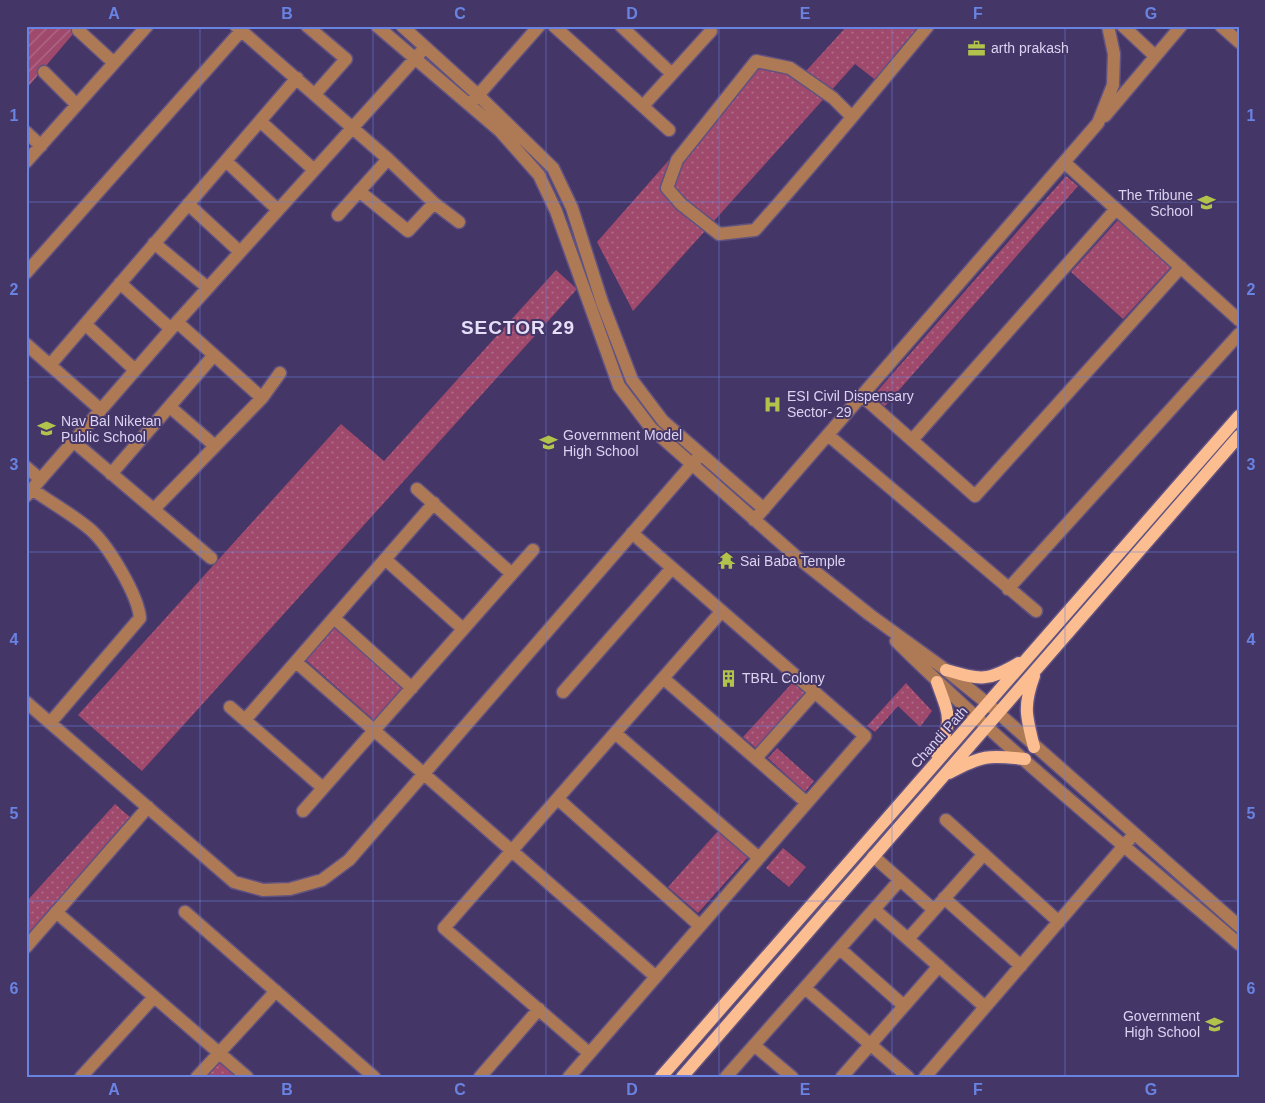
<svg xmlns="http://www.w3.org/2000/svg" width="1265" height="1103" font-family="Arial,sans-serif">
  <defs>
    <pattern id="park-dots" width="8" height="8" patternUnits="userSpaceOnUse" patternTransform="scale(1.25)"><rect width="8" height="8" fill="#9f496c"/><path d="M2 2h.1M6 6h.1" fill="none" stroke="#b06b89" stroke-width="1.8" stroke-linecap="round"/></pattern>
    <pattern id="garden-furrows" width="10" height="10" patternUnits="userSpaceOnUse" patternTransform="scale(1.25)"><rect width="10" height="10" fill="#9f496c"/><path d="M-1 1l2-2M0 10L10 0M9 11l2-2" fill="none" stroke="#b06b89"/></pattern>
  </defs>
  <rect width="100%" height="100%" fill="#453668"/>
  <path fill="url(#park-dots)" d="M847 26H937L882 85 855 64 633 311 597 242 756 61 806 71Z
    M1066 176 1078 186 885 406 873 396Z
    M1118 220 1171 267 1123 319 1071 272Z
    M556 270 577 289 142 771 78 715 341 424 384 461Z
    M335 627 405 690 376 722 306 660Z
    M793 682 805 693 756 748 743 737Z
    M906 683 932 711 920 727 898 706 875 732 867 726Z
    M777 748 814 781 805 792 768 758Z
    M115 804 131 818 26 936V902Z
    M718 831 748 857 698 913 668 887Z
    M783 848 806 867 789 887 766 868Z
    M220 1062 236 1077H206Z"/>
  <path fill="url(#garden-furrows)" d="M26 26H80L26 89Z"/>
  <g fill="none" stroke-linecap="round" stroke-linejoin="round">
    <defs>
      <path id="minor" d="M236 26 388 159 434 203 459 222
        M307 26 346 59 315 94
        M377 26 500 131 539 175 556 211 619 386 651 428 798 558 870 615 946 670 988 704 1239 926
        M402 26 478 95 553 168 572 208 602 302 632 380 663 421 764 509
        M554 26 669 130
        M621 26 672 74
        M1123 26 1155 56
        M1221 26 1239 42
        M78 30 114 63
        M44 72 77 105
        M473 101 539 26
        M643 106 711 31
        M1105 116 1181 26
        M852 117 833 98 790 68 756 61 677 160 667 188 681 204 719 234 755 230C814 164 871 95 928 26
        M260 121 314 170
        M26 132 41 146
        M226 161 278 210
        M26 162 147 26
        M1064 162 1239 320
        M359 191 408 231 434 203
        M188 204 240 252
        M338 215 388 159
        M154 243 208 288
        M26 273 241 31
        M120 283 171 329
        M177 322 262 398
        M85 324 135 370
        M26 344 101 410
        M50 365 297 78
        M862 396 975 496 1181 267
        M170 407 215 446
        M828 435 1036 611
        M912 440 1116 209
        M73 441 211 558
        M26 467 40 479
        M111 474 214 355
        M32 489C51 503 74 515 92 531 109 547 138 595 140 618L50 723
        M417 489 512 574
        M26 496 177 322 420 53
        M154 509 262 398 280 373
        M754 520 1098 123 1113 85 1114 54 1108 26
        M385 559 463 629
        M1008 589 1239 334
        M334 618 412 688
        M896 641C1004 748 1124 845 1239 944
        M296 662 656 977
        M663 678 807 803
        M563 692 672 568
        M26 702 234 882 263 890 290 889 322 880 349 860 701 454
        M230 707 323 788
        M245 720 434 503
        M615 733 759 858
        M756 758 815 692
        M558 799 700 926
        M303 811 533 550
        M946 820 1059 922
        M873 856 934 910
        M944 898 1021 966
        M875 910 985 1007
        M56 912 247 1077
        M185 912 374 1077
        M908 939 984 854
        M26 947 148 807
        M840 949 904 1006
        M805 988 908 1077
        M754 1045 792 1077
        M589 1053 444 928 721 612
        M81 1077 154 997
        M197 1077 276 991
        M480 1077 539 1009
        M569 1077 865 736 632 533
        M726 1077 900 880
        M842 1077 939 966
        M925 1077 1129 840"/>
      <path id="major" d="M946 670C981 680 987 682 1019 663
        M1034 676C1023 706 1026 716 1034 747
        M937 754C953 719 950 718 937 682
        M949 773C982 755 988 755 1025 759
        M661 1077 1239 416
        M682 1077 1239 436"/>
    </defs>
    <use href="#minor" stroke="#605281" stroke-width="15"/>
    <use href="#major" stroke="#605281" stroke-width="15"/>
    <use href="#minor" stroke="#ae7a55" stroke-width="12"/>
    <use href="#major" stroke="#fcbd91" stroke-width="12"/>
  </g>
  <path fill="none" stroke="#6983e2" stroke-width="1" stroke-opacity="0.55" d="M200 26V1077M373 26V1077M546 26V1077M719 26V1077M892 26V1077M1065 26V1077M26 202H1239M26 377H1239M26 552H1239M26 726H1239M26 901H1239"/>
  <defs>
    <symbol id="office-bare" viewBox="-9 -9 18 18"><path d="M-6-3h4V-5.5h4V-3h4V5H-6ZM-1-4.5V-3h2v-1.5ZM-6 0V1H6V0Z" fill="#b2c34c" stroke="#453668" stroke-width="2.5" paint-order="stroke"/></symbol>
    <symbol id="school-bare" viewBox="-9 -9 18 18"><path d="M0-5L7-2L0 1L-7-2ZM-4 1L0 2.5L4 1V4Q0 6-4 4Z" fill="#b2c34c" stroke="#453668" stroke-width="2.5" paint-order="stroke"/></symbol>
    <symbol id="hospital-bare" viewBox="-9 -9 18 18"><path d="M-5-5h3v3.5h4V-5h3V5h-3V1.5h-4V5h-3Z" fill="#b2c34c" stroke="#453668" stroke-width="2.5" paint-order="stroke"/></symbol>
    <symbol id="temple-bare" viewBox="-9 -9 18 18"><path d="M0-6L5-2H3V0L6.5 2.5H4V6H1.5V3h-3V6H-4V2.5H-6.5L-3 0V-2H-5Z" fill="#b2c34c" stroke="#453668" stroke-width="2.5" paint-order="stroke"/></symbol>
    <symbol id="building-bare" viewBox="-9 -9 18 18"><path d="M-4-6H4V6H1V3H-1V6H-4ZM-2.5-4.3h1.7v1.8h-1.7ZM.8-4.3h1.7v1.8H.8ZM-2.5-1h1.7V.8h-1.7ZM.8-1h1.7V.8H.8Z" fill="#b2c34c" stroke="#453668" stroke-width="2.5" paint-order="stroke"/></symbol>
  </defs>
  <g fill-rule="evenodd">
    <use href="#office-bare" x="964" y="36" width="25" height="25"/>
    <use href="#school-bare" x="1194" y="190" width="25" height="25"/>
    <use href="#hospital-bare" x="760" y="392" width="25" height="25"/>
    <use href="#school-bare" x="34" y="416" width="25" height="25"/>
    <use href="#school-bare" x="536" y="430" width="25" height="25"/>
    <use href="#temple-bare" x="714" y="548" width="25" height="25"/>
    <use href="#building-bare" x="716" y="666" width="25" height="25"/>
    <use href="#school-bare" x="1202" y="1012" width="25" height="25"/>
  </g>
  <g text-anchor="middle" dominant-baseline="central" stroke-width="4" stroke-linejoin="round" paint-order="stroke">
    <g font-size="14" fill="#dbd3f2" stroke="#453668" text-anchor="start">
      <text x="991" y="48">arth prakash</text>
      <text x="1193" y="195" text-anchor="end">The Tribune<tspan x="1193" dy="16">School</tspan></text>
      <text x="787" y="396">ESI Civil Dispensary<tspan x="787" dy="16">Sector- 29</tspan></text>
      <text x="61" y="421">Nav Bal Niketan<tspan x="61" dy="16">Public School</tspan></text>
      <text x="563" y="435">Government Model<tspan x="563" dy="16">High School</tspan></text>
      <text x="740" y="561">Sai Baba Temple</text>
      <text x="742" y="678">TBRL Colony</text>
      <text x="1200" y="1016" text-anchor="end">Government<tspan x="1200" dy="16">High School</tspan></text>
    </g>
    <g font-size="14" fill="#dbd3f2" stroke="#453668">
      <text transform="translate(939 737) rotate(-48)">Chandi Path</text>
    </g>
    <g font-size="19" font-weight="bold" letter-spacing="1" fill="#e5dff8" stroke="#453668">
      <text x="518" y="327">SECTOR 29</text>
    </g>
  </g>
  <rect width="1265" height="1103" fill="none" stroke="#453668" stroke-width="55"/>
  <rect x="28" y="28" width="1210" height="1048" fill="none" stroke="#6983e2" stroke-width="2"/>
  <g font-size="16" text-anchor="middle" font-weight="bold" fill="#6983e2">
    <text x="114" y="19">A</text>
    <text x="287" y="19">B</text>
    <text x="460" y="19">C</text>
    <text x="632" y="19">D</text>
    <text x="805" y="19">E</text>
    <text x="978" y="19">F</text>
    <text x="1151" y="19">G</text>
    <text x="14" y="121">1</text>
    <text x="1251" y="121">1</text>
    <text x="14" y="295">2</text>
    <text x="1251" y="295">2</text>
    <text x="14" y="470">3</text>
    <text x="1251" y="470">3</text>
    <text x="14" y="645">4</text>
    <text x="1251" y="645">4</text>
    <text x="14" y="819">5</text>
    <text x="1251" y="819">5</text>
    <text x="14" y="994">6</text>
    <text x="1251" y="994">6</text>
    <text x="114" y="1095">A</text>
    <text x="287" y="1095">B</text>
    <text x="460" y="1095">C</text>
    <text x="632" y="1095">D</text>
    <text x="805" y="1095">E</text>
    <text x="978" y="1095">F</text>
    <text x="1151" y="1095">G</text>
  </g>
</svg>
